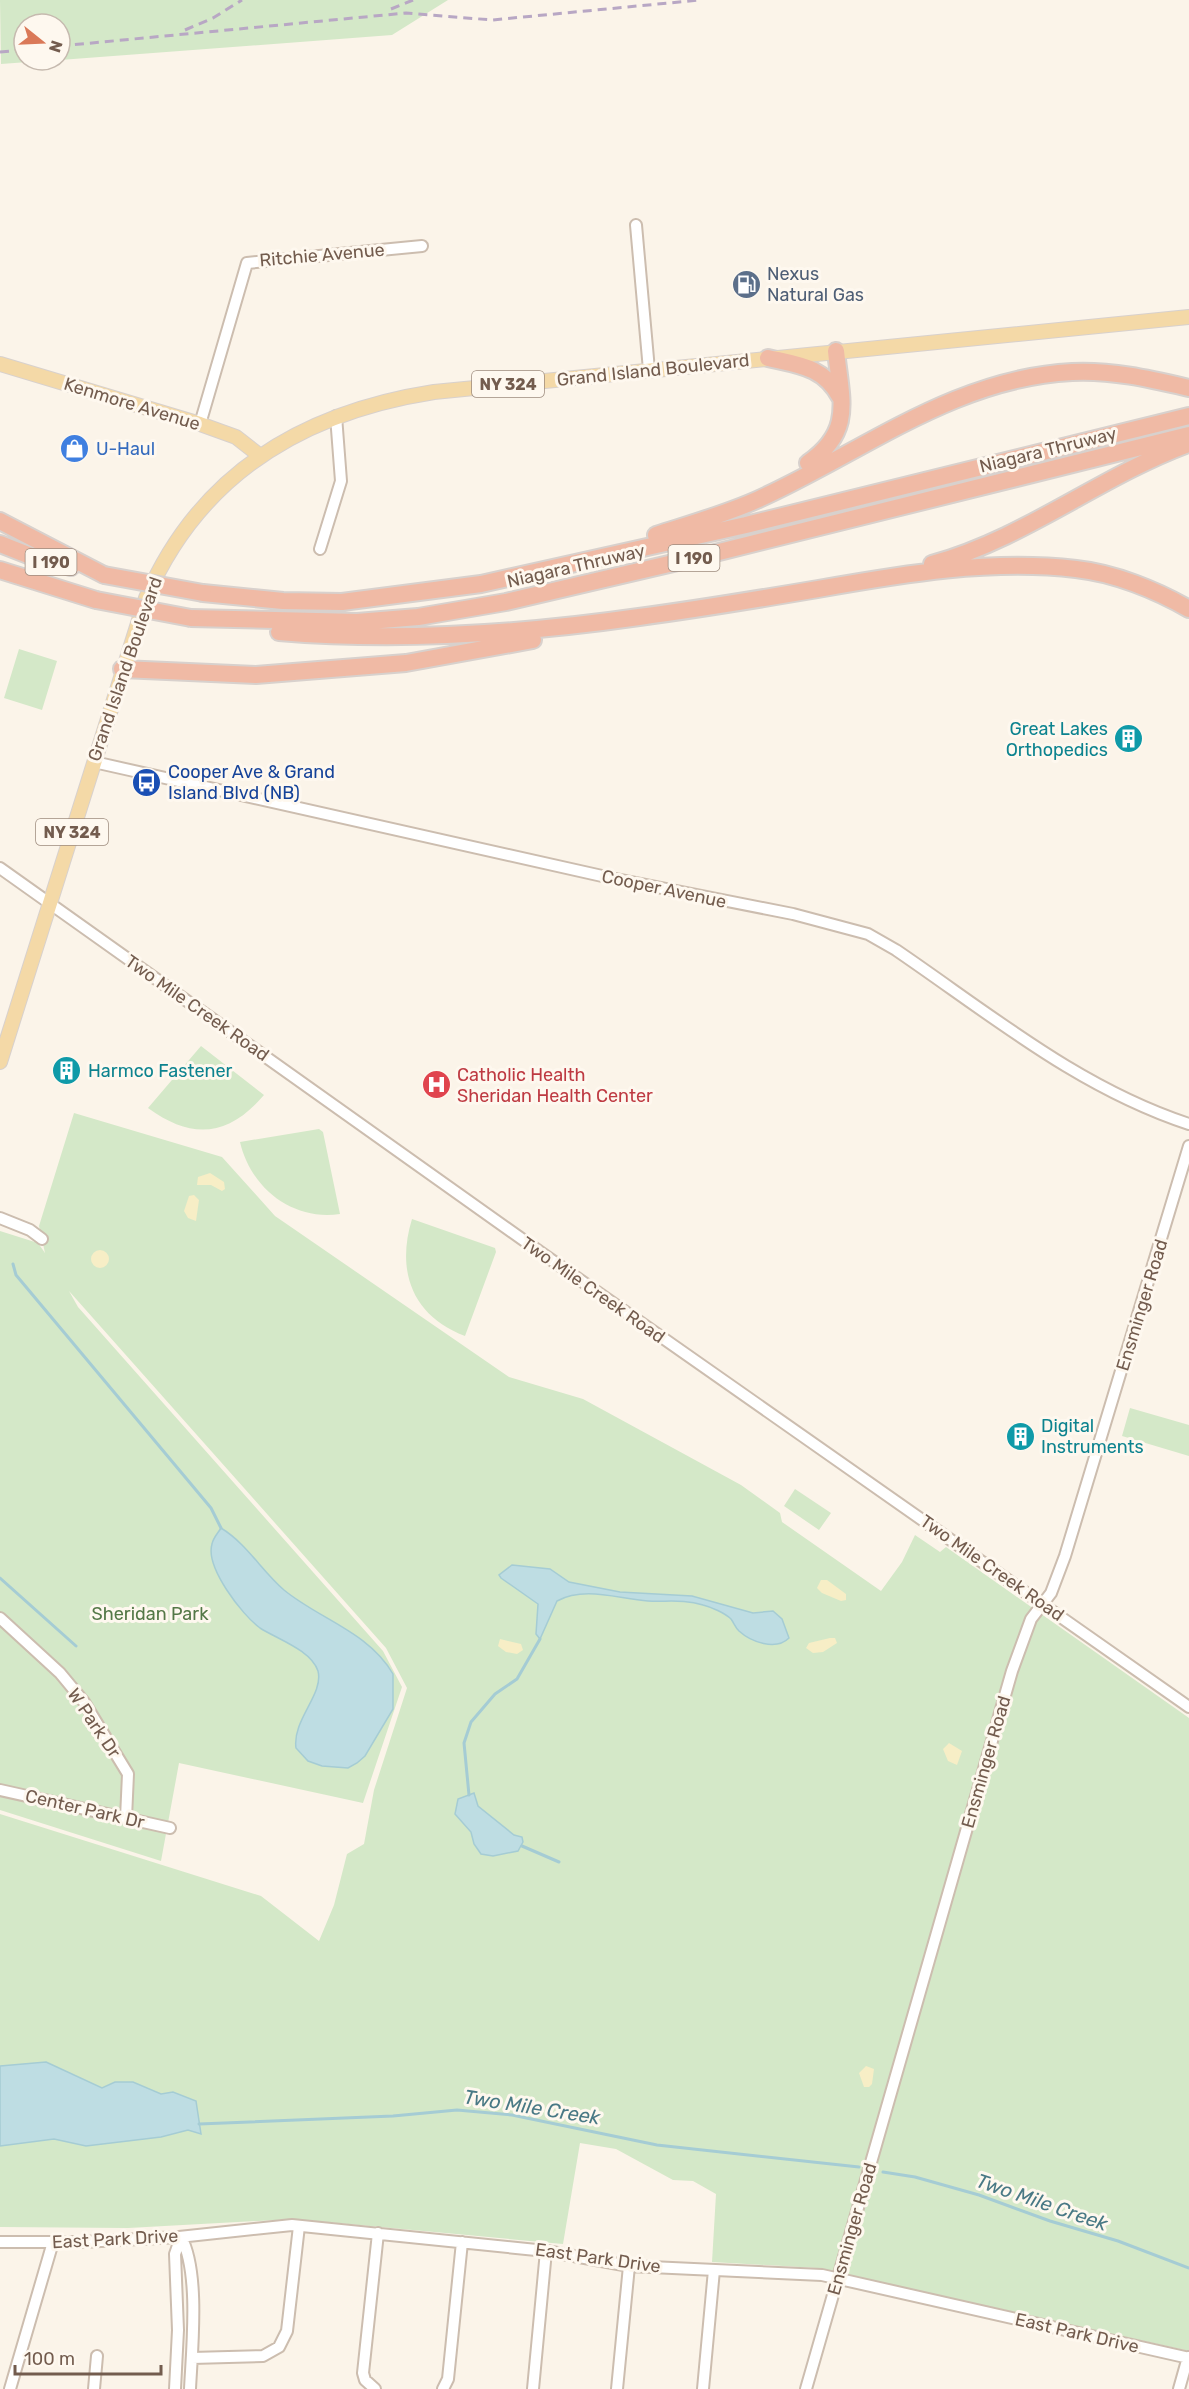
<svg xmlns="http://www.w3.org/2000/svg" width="1189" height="2389" font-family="Rubik,sans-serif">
  <rect width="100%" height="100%" fill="#fbf4e9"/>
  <path fill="#d4e8c8" d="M0 0H448L392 35 60 60V24H24V60H55L1 64Z
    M19 649 57 661 42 710 4 698Z
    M201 1046 264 1095C228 1137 192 1140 148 1108Z
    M74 1113 222 1157 275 1216 509 1377 583 1399 741 1485 780 1513 782 1522 881 1591 902 1562 915 1535 940 1552 946 1547 1189 1718V2351L817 2268 712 2262 716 2194 693 2181 673 2180 616 2149 580 2143 563 2244 294 2219 128 2228 0 2227V1814L261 1896 319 1941 334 1905 347 1854 364 1844 374 1790 407 1688 386 1648 69 1291 78 1307 383 1651 402 1687 363 1803 179 1763 161 1861 0 1810V1231L38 1243 45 1253 39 1226Z
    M319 1129 323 1132 340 1214C293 1221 251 1189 240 1142Z
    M412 1219 495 1248 496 1252 465 1336C412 1316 396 1271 412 1219Z
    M1130 1408 1189 1425V1456L1122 1436Z
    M795 1489 831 1513 819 1530 784 1506Z"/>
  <path fill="#f7eec6" d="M210 1173 224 1182 225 1189 222 1191 211 1185H197L198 1177Z
    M189 1196 194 1195 199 1200 196 1221 188 1218 184 1211Z
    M91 1259a9 9 0 1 1 18 0a9 9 0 1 1-18 0Z
    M821 1580H827L846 1594V1600L841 1601 822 1593 817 1588Z
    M830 1638H835L837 1643 823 1652 813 1653 806 1648 809 1643Z
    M500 1639 521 1644 523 1650 517 1654 506 1652 498 1646Z
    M949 1743 962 1751 957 1765 948 1761 943 1749Z
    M866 2066 874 2069 872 2084 869 2087H864L859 2073Z"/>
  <path fill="#bedde3" stroke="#a5ccd4" stroke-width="1.5" d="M221 1528C247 1544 261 1570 284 1590 319 1619 369 1632 393 1674V1709L365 1756 357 1763 348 1768 322 1766 308 1761 296 1748C292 1720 324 1694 318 1671 311 1650 277 1639 260 1628 242 1615 205 1567 212 1544 213 1538 218 1533 221 1528Z
    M512 1565 550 1569 569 1582 620 1592 692 1596 753 1613 773 1611 782 1619 789 1638C776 1651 751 1642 739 1631 735 1627 734 1623 731 1619 725 1613 711 1607 703 1605 684 1599 667 1602 648 1601 618 1599 585 1586 557 1601L540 1639 536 1634 538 1604 501 1578 499 1575Z
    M474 1793 478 1806 514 1835 522 1837 523 1842 518 1851 493 1856 481 1854 474 1844 471 1832 455 1814 458 1799Z
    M46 2062 102 2088 115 2082H133L161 2094 173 2092 196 2101 201 2134 188 2130 161 2137 86 2146 54 2139 0 2146V2066Z"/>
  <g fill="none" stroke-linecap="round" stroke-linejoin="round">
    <path stroke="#a5ccd4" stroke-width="3" d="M13 1264 16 1275 211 1508 221 1528
      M0 1578 76 1646
      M469 1795 464 1743 471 1722 495 1694 517 1679 540 1639
      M522 1846 559 1862
      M199 2124 393 2116 457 2110 512 2115 657 2145 859 2167
      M883 2172 915 2177 979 2195 1050 2221 1118 2241 1189 2268"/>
    <defs>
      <path id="minor" d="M636 225 649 370
        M200 424 247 263 422 246
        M320 549 341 481 336 416
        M94 762 611 878 793 914 868 934 896 950C990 1014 1079 1088 1189 1124
        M0 868 543 1254 1189 1707
        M0 1218 30 1230 42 1239
        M0 1618 60 1673 84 1702 128 1774 126 1818
        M0 1790 170 1828
        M181 2237C200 2272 192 2348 190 2389
        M0 2242H82L179 2237 292 2225 546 2251 629 2266 822 2275 1189 2358
        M192 2358 263 2356 279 2347 287 2331 299 2226
        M10 2389 53 2242
        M94 2389 97 2356
        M175 2389 178 2330 175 2254 181 2237
        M375 2389 365 2380 363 2373 378 2233
        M443 2389 448 2379 462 2242
        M533 2389 546 2251
        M617 2389 629 2266
        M703 2389 714 2270
        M806 2389 1012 1671 1031 1619 1051 1593 1065 1556 1189 1146
        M1179 2389 1188 2357"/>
      <path id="major" d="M0 364 200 424 236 437 259 455
        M0 1062 146 598C200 473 305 412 434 392L1189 317"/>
      <path id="highway" d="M768 358C799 365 824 367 840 397
        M808 463C854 431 841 400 836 351
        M0 521 104 575
        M656 535C690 524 726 514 759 499 863 452 954 378 1072 372 1112 370 1150 379 1189 388
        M0 544 28 555 71 567
        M932 564C1024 539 1099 477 1188 444
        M0 570 96 600
        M203 593 283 601 342 602 481 584 746 525 1189 416
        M191 618 357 622 418 617 506 602 699 557 1189 435
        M279 632C399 642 520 634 639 617 699 609 759 599 818 589 903 574 990 559 1076 569 1114 573 1156 590 1189 609
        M122 669 256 675 406 663 533 640"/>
    </defs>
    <use href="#minor" stroke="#ccbdaf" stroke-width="14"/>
    <use href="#major" stroke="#d8d1cd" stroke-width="16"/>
    <use href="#highway" stroke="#d8d1cd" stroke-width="20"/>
    <use href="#minor" stroke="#fff" stroke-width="10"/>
    <use href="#major" stroke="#f4d9a7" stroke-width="14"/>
    <use href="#highway" stroke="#f0baa5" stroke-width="16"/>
    <path stroke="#b8a7c4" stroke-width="3" stroke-dasharray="9 6" stroke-linecap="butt" d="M391 9 413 0
      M185 30 213 18 242 0
      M60 46 406 13 492 20 700 0
      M0 52 24 50"/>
    <defs>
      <path id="highway-bridge" d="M104 575 203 593
        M96 600 191 618"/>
    </defs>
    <use href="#highway-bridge" stroke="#d8d1cd" stroke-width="20" stroke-linecap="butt"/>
    <use href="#highway-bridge" stroke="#f0baa5" stroke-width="16"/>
  </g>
  <defs>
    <symbol id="fuel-disc" viewBox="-11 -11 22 22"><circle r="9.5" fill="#5c6f8a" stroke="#fef8ef"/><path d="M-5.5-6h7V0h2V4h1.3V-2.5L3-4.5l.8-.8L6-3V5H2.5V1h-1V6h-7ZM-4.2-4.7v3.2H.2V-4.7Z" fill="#fff"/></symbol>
    <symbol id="shop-disc" viewBox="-11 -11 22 22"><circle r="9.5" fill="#3f7fe0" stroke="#fef8ef"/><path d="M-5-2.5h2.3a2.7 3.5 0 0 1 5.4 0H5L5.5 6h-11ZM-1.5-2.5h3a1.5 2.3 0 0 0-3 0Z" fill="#fff"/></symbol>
    <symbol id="building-disc" viewBox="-11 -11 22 22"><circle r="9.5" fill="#0f9aa8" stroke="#fef8ef"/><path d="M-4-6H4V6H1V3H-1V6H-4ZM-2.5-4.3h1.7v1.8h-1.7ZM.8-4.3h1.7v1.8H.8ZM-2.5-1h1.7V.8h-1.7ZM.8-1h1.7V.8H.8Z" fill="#fff"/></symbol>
    <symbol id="bus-disc" viewBox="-11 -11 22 22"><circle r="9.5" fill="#1a4fb4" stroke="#fef8ef"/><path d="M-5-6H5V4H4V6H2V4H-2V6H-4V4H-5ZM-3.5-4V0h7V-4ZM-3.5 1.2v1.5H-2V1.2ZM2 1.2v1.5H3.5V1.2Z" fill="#fff"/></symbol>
    <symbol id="hospital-disc" viewBox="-11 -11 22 22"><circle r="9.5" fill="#e0444e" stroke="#fef8ef"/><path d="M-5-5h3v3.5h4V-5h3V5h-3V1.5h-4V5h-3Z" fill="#fff"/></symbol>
  </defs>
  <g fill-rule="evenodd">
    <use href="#fuel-disc" x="730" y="268" width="33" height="33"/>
    <use href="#shop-disc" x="58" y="432" width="33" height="33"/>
    <use href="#building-disc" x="1112" y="722" width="33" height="33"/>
    <use href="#bus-disc" x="130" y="766" width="33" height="33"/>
    <use href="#building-disc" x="50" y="1054" width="33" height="33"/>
    <use href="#hospital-disc" x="420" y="1068" width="33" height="33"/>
    <use href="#building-disc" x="1004" y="1420" width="33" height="33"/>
  </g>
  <g text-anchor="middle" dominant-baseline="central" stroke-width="6" stroke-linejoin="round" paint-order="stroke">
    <g fill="#fef8ef" stroke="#9d8b7e" stroke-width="1.5">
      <rect x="472" y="371" width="72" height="26" rx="4.5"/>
      <rect x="668.5" y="545" width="51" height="26" rx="4.5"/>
      <rect x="25.5" y="549" width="51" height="26" rx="4.5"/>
      <rect x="36" y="819" width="72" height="26" rx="4.5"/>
    </g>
    <g font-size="16" font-weight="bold" fill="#735c4e">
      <text x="508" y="384">NY 324</text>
      <text x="694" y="558">I 190</text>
      <text x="51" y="562">I 190</text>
      <text x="72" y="832">NY 324</text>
    </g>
    <g font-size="18" fill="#735c4e" stroke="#fef8ef">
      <text transform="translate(322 255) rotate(-5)">Ritchie Avenue</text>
      <text transform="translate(653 370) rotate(-6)">Grand Island Boulevard</text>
      <text transform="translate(132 404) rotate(17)">Kenmore Avenue</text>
      <text transform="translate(1048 450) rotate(-14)">Niagara Thruway</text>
      <text transform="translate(576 566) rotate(-13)">Niagara Thruway</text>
      <text transform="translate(125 669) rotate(-71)">Grand Island Boulevard</text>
      <text transform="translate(664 889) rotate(12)">Cooper Avenue</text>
      <text transform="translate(197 1008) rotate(35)">Two Mile Creek Road</text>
      <text transform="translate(593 1290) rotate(35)">Two Mile Creek Road</text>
      <text transform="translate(1142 1305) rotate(-73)">Ensminger Road</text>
      <text transform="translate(992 1568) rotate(35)">Two Mile Creek Road</text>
      <text transform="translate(94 1723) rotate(56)">W Park Dr</text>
      <text transform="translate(986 1762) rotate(-74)">Ensminger Road</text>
      <text transform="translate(85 1809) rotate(13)">Center Park Dr</text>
      <text transform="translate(852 2229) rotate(-74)">Ensminger Road</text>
      <text transform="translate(115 2239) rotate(-3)">East Park Drive</text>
      <text transform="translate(598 2258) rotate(8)">East Park Drive</text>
      <text transform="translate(1077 2333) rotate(13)">East Park Drive</text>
    </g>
    <g font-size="18" fill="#4e5e75" stroke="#fef8ef" text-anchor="start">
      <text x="767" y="274">Nexus<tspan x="767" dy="21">Natural Gas</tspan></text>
    </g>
    <g font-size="18" fill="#366cbe" stroke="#fef8ef" text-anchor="start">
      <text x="96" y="449">U-Haul</text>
    </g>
    <g font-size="18" fill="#0d838f" stroke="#fef8ef" text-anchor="start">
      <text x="1108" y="729" text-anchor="end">Great Lakes<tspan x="1108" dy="21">Orthopedics</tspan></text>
      <text x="88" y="1071">Harmco Fastener</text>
      <text x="1041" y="1426">Digital<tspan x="1041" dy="21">Instruments</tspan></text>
    </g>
    <g font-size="18" fill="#164399" stroke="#fef8ef" text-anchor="start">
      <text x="168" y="772">Cooper Ave &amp; Grand<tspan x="168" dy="21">Island Blvd (NB)</tspan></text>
    </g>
    <g font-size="18" fill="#be3a42" stroke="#fef8ef" text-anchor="start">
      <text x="457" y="1075">Catholic Health<tspan x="457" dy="21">Sheridan Health Center</tspan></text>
    </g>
    <g font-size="18" fill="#547847" stroke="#fef8ef">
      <text x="150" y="1614">Sheridan Park</text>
    </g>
    <g font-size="20" font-style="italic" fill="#497985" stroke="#fef8ef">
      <text transform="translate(532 2107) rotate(9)">Two Mile Creek</text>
      <text transform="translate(1042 2202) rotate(19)">Two Mile Creek</text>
    </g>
  </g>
  <g transform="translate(42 42) rotate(108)"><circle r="28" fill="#fef8ef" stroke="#c6baaf" stroke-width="1.5"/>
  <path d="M0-4.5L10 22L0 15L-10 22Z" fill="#da7958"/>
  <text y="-9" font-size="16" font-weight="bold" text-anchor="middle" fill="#735c4e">N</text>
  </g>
  <path d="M15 2365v9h146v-9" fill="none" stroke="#735c4e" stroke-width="3"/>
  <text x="24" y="2365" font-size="18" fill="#735c4e" stroke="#fef8ef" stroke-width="4.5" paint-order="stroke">100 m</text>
</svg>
